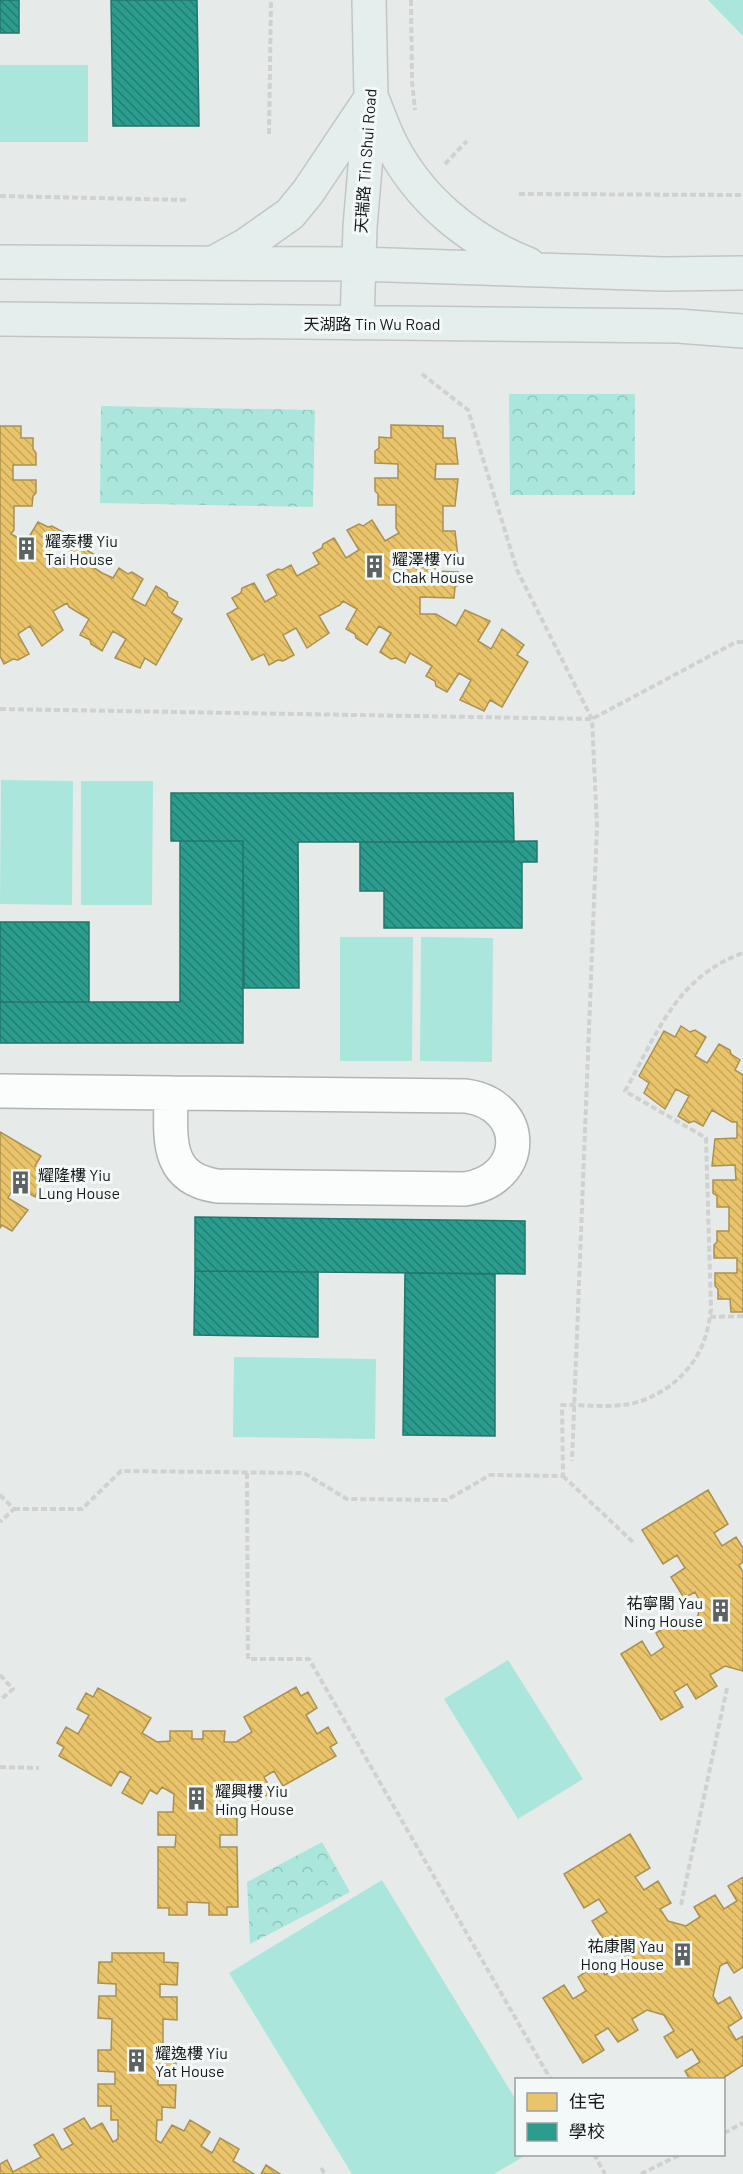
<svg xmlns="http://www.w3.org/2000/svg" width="743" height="2174" font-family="Barlow,'Noto Sans TC',sans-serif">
  <defs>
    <pattern id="park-crowns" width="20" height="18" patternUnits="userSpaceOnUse" patternTransform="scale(1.5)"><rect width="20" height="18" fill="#aae6dc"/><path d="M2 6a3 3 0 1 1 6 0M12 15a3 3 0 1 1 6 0" fill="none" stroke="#92c5bc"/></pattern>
    <pattern id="homes-back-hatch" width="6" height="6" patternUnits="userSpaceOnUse" patternTransform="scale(1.5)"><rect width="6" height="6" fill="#e9c46a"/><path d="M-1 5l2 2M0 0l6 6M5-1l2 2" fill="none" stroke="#c7a85b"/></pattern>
    <pattern id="schools-back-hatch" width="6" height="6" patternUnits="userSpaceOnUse" patternTransform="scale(1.5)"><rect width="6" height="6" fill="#2a9d8f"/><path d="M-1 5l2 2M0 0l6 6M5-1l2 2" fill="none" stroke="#237f74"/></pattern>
  </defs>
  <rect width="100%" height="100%" fill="#e6ebea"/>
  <path fill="url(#park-crowns)" d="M509 394H635V495H510Z
    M101 406 315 410 313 507 100 503Z
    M322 1842 350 1892 250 1944 247 1882Z"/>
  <path fill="#aae6dc" d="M708 0H743V36Z
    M0 65H88V142H0Z
    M1 780 73 781 72 905 0 904Z
    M81 781H153L152 905H81Z
    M340 937H413L412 1061H340Z
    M421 937 493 938 492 1062 420 1061Z
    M234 1357 376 1359 375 1439 233 1437Z
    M508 1660 583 1779 518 1819 444 1699Z
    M382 1880 516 2100V2154L526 2155 494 2174H352L229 1973Z"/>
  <path fill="url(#homes-back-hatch)" stroke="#aa9151" stroke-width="1.5" d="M391 425 443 426V438H455L458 464H436L435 479H458L455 506H443V531H455L458 557 435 556V571L458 572V585L455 587 454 598 420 597V614H436L456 626 465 610 490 621 478 641 491 649 502 629 524 645 517 655 528 662 502 707 490 700 484 711 460 700 471 680 459 673 447 692 436 686 435 681 426 676 432 666 410 653 405 663 396 658 391 659 380 652 391 633 379 626 367 645 356 638 355 634 346 629 357 609 343 601 340 605 319 616 329 633 307 648 296 628 283 635 294 655 283 661 278 660 269 665 264 654 252 660 227 614 238 608 232 598 241 593 242 588 254 583 265 602 277 595 267 575 278 569 282 570 291 565 297 576 319 564 313 553 322 548 323 544 334 538 346 558 359 550 347 530 359 524 363 526 372 520 385 541 399 533 396 528V505H378V494L375 491V478H398V464L375 463V451L379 448V437L391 438Z
    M0 426H21V438H33V449L36 453V465H13V480H36V493L33 496 32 506H14V530L11 534 26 542 38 522 48 527 52 526 63 532 52 552 65 560 76 540 87 546 88 551 97 556 91 566 102 573 113 578 119 568 128 574 132 572 143 579 132 599 145 606 156 586 167 593 168 597 178 602 172 613 182 619 156 665 145 658 140 668 115 658 126 639 113 631 102 651 91 644 90 640 80 635 89 619 69 607 67 603 53 611 63 630 42 646 30 626 18 634 29 654 18 660 13 659 4 664 0 656Z
    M681 1026 690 1032 695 1030 706 1037 695 1056 707 1063 719 1044 730 1050 731 1054 740 1060 735 1070 743 1075V1312H731L730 1299H718V1289L715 1286V1273H737V1258H714V1245L717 1242V1231H729V1207H717V1196L713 1193V1180H736L735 1165 712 1166 715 1139 737 1138V1122H732L712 1110 703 1126 694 1121 689 1123 678 1116 689 1096 676 1089 665 1109 644 1093 649 1083 639 1076 664 1031 675 1037Z
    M0 1132 41 1156 35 1166 45 1172 35 1197 15 1185 8 1198 28 1210 12 1231 2 1225 0 1228Z
    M708 1490 728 1524 714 1533 722 1546 736 1537 743 1548V1562L739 1565 743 1572V1671L725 1666 710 1675 717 1686 696 1699 687 1684 674 1692 683 1707 661 1720 621 1654 642 1641 651 1656 664 1647 656 1633 677 1620 684 1631 696 1623 701 1603 695 1592 684 1598 671 1577 685 1568 677 1555 663 1564 642 1530Z
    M296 1687 301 1696 308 1692 317 1708 306 1715 317 1734 328 1727 337 1743 330 1747 336 1756 283 1786 274 1771 264 1777 272 1792 252 1804 244 1790 237 1794 233 1787 221 1795V1812H237V1835H220V1847H237L238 1907H227V1915H209V1903L187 1902V1915H169V1908H158V1847H175L176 1835H158V1812H173L174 1794 162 1787 157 1794 150 1790 142 1804 122 1793 131 1777 120 1771 111 1786 59 1756 64 1747 57 1743 66 1727 78 1734 89 1715 77 1709 86 1693 93 1697 98 1688 151 1718 142 1733 157 1742 170 1741V1731H192V1739H203V1731H225L224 1742H236L252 1732 244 1717Z
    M630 1834 650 1868 635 1877 644 1890 658 1881 671 1903 660 1909 668 1921 686 1926 700 1917 694 1907 715 1895 724 1909 737 1901 728 1886 743 1877V1967L734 1973 727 1962 720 1966 713 1996 718 2004 730 1997 742 2018 728 2027 736 2040 743 2036V2065L720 2080H690L685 2071 700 2062 692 2049 677 2058 664 2037 674 2031 664 2015 647 2010 632 2019 638 2030 618 2042 608 2028 595 2036 604 2050 583 2063 543 1998 564 1985 573 1999 586 1991 578 1977 598 1964 605 1975 618 1967 623 1946 616 1935 605 1942 592 1921 607 1912 599 1899 584 1908 564 1874Z
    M112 1953H164V1962L178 1963 177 1985 160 1984V1997H177V2020L163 2019V2050H176V2073L158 2072V2085H176L175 2108 162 2107V2120H157L156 2140 161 2143 172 2125 184 2131 190 2120 210 2132 201 2146 212 2153 220 2138 239 2149 233 2161 254 2174H0V2164L7 2160 13 2172 41 2157 34 2145 53 2134 62 2150 73 2144 64 2129 84 2118 91 2129 102 2123 113 2142 118 2139V2120H111V2106H98V2084H115V2072L98 2071V2050H111L112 2019 98 2018 99 1996H116V1984L98 1983 99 1962H112Z
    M266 2165 280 2174H261Z"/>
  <path fill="url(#schools-back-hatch)" stroke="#24756b" stroke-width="1.5" d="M0 0H19V33H0Z
    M111 0H197L199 126H113Z
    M171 793H513L514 842H298L299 988H244L243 841H171Z
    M180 841H243V1043H0V1002H180Z
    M537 841V862H522V928H384V891H360V842Z
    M0 922H89V1002H0Z
    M195 1217 525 1221V1274L195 1271Z
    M195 1271 318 1272V1337L194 1335Z
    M405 1273 495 1274V1436L403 1435Z"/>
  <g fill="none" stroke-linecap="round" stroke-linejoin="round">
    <defs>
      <path id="minor" d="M0 1091 171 1093
        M171 1093 466 1096C529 1105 528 1180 465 1189L217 1186C163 1178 171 1135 171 1093Z"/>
      <path id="major" d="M373 101C378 114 383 127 389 140 417 198 469 241 528 264
        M0 262 359 264 664 274 743 273
        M215 262 246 245 290 214 308 192 369 101
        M0 319 678 326 743 331
        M357 323 360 227 371 96 369 0"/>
    </defs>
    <use href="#minor" stroke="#b1b4b4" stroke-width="36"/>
    <use href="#major" stroke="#c3c5c5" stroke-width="36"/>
    <path stroke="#d0d1d0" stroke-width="4" stroke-dasharray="6 3" stroke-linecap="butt" d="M411 0 412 81 415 110
      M269 134 271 0
      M445 164 467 141
      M519 194 743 195
      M0 196 187 200
      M422 374 468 410 517 570 592 719 597 826 572 1461
      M0 709 592 719 736 642H743
      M710 1317 743 1316
      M247 1473 248 1659H309L551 2080
      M563 1476 635 1544
      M0 1495 14 1509 0 1522
      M14 1509H82L121 1471 304 1473 347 1499 447 1500 490 1475 563 1476 562 1405C582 1405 603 1407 623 1405 653 1402 684 1380 698 1354 706 1340 709 1324 711 1309L706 1138 625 1091C657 1034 676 977 743 953
      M0 1675 13 1689 0 1700
      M0 1767 39 1768
      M681 1905 727 1688
      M724 2133 743 2123
      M594 2154 605 2174
      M321 2168 325 2174
      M641 2174 681 2154"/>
    <use href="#minor" stroke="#fbfcfc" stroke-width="33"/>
    <use href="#major" stroke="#e3eeed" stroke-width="33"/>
  </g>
  <defs>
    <symbol id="building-bare" viewBox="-9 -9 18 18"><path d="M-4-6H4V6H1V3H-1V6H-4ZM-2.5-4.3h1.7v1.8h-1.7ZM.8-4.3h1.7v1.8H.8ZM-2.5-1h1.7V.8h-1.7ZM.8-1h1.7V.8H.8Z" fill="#5f6262" stroke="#f3f9f8" stroke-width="2.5" paint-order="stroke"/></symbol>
  </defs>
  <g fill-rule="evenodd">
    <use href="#building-bare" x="10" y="532" width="33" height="33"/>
    <use href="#building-bare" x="358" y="550" width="33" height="33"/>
    <use href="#building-bare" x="4" y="1166" width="33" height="33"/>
    <use href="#building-bare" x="704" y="1594" width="33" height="33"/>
    <use href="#building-bare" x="180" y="1782" width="33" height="33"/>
    <use href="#building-bare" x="666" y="1938" width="33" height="33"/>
    <use href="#building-bare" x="120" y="2044" width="33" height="33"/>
  </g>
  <g text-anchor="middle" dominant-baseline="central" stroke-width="6" stroke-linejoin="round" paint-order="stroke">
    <g font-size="16" fill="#171918" stroke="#f3f9f8">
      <text transform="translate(365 161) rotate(-86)">天瑞路 Tin Shui Road</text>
      <text x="372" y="323">天湖路 Tin Wu Road</text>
    </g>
    <g font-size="16" fill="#171918" stroke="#f3f9f8" text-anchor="start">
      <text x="45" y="540">耀泰樓 Yiu<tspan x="45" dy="18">Tai House</tspan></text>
      <text x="392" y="558">耀澤樓 Yiu<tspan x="392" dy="18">Chak House</tspan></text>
      <text x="38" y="1174">耀隆樓 Yiu<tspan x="38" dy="18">Lung House</tspan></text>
      <text x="703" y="1602" text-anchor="end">祐寧閣 Yau<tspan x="703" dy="18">Ning House</tspan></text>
      <text x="215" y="1790">耀興樓 Yiu<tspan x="215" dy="18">Hing House</tspan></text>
      <text x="664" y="1945" text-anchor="end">祐康閣 Yau<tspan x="664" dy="18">Hong House</tspan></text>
      <text x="155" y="2052">耀逸樓 Yiu<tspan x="155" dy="18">Yat House</tspan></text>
    </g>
  </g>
  <rect x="515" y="2078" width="210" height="78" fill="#f3f9f8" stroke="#9b9f9e" stroke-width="1.5"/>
  <rect x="527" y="2093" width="30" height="18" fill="#e9c46a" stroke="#9b9f9e" stroke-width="1.5"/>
  <text x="569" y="2108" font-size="18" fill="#171918">住宅</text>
  <rect x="527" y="2123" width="30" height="18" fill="#2a9d8f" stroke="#9b9f9e" stroke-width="1.5"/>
  <text x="569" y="2138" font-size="18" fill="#171918">學校</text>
</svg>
